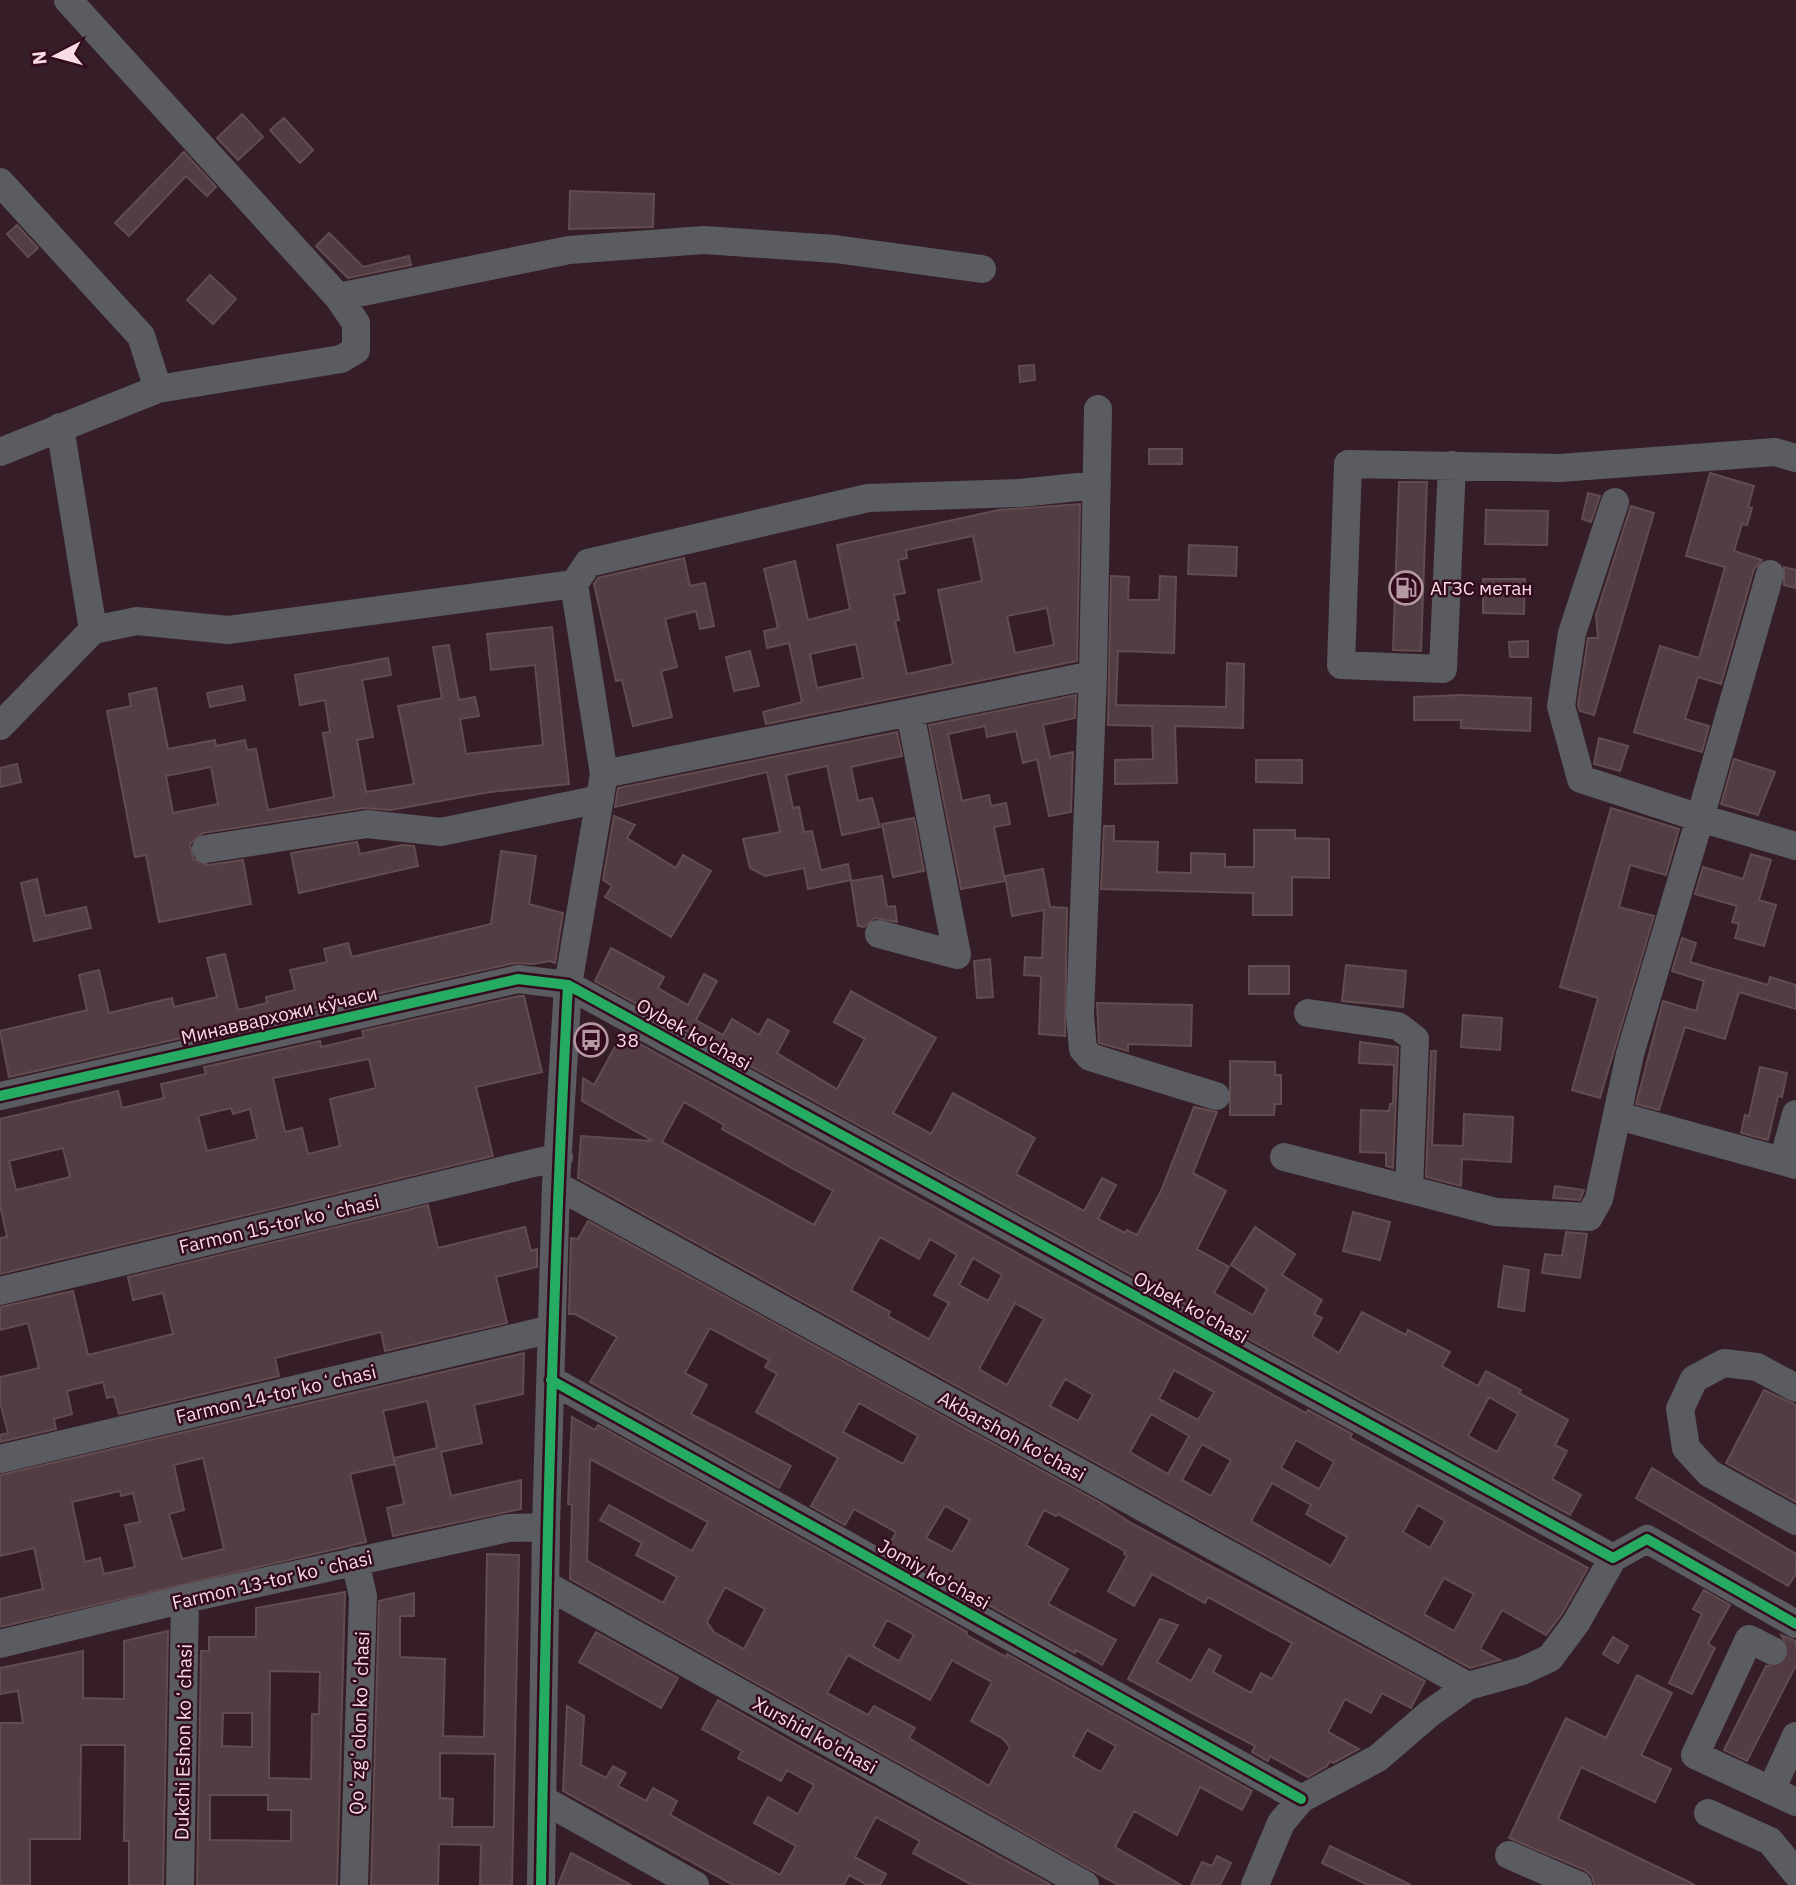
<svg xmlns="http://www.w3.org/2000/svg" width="1796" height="1885" font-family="'IBM Plex Sans',sans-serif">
  <rect width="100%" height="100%" fill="#351e28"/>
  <path fill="#513d43" stroke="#604c51" stroke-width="2" fill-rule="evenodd" d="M242 114 263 137 238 160 217 138Z
    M284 118 313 150 300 163 270 130Z
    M184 152 216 187 207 196 186 176 129 236 115 223Z
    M570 191 654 194 653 227 569 229Z
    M17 225 38 248 28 257 7 234Z
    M329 233 363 267 409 256 411 265 348 278 316 246Z
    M210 275 236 299 213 324 187 300Z
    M1034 365 1035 380 1020 382 1019 366Z
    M1149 449H1182V464H1149Z
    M1710 473 1754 486 1748 507 1752 508 1747 525 1742 524 1734 551 1762 560 1754 569 1721 684 1698 677 1685 719 1709 726 1702 752 1634 732 1660 646 1699 658 1725 567 1686 556Z
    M1399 482H1427L1421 651 1393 650Z
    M1588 493 1600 496 1591 522 1582 519Z
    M1080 504 1077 661 766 724 763 712 802 702 789 643 767 648 764 631 778 628 764 569 795 561 808 620 850 609 837 545 999 510ZM973 536 982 581 938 590 953 664 907 674 895 621 899 620 894 595 905 593 898 560 907 558 906 550ZM1047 608 1054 645 1015 653 1007 616ZM856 644 863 678 817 688 810 654Z
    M1631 506 1654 513 1594 715 1580 711 1578 705 1588 638H1598L1596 615Z
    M1486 510 1548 511 1547 545 1485 544Z
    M1189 545 1237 547 1236 576 1188 574Z
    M684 558 690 586 705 583 714 626 700 629 696 611 665 619 677 667 661 671 672 717 633 726 622 680 616 681 594 584 598 578Z
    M1784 567 1796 570V588L1784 585Z
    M1111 576 1129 577 1128 600H1159L1160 576 1176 577 1174 653 1118 651 1116 705 1226 707 1227 663 1244 664 1243 728 1175 726 1177 783 1115 784V760L1153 759 1152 726 1108 725Z
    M1483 579H1525L1524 614 1483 613Z
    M552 627 569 784 490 792 391 810 364 808 203 833 190 844 193 859 208 865 243 860 251 904 159 922 146 855 135 857 107 711 131 706 129 694 156 688 168 749 215 740 216 746 245 740 247 750 256 749 268 810 334 797 323 733 330 732 325 700 300 705 295 675 388 658 391 675 362 680 373 737 357 740 366 792 414 784 398 706 442 698 433 647 449 645 459 700 475 697 479 716 460 719 466 754 543 745 535 665 491 670 487 634ZM211 767 218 804 173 813 166 776Z
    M1528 641V657H1510L1509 642Z
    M750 651 759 686 734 691 726 657Z
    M242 686 245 700 210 707 207 693Z
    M1076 695 1075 718 1043 725 1050 757 1073 752 1071 812 1049 816 1037 759 1023 763 1016 731 987 737 985 726 948 734 962 801 989 795 991 806 1006 803 1010 824 994 827 1005 881 961 889 929 725Z
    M1462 695 1531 698 1530 731 1461 728V720H1414V697Z
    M897 732 902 756 851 767 858 801 872 798 880 827 842 835 827 766 786 775 793 808 799 807 804 832 812 831 821 870 848 864 851 880 808 889 804 868 765 876 750 868 743 839 780 832 767 772 615 807 618 788Z
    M1599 738 1628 746 1620 771 1594 764Z
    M1734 759 1775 772 1758 815 1721 804Z
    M1256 760H1302V783L1256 782Z
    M17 764 21 782 0 787V768Z
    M1611 808 1679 829 1666 875 1630 865 1619 907 1654 916 1600 1098 1572 1090 1598 998 1560 987Z
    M614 816 635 825 627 838 676 868 683 855 711 871 671 937 605 897 612 886 603 880Z
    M914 818 924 871 893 877 882 824Z
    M1104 826H1114V841L1158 842 1157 872 1191 873V853L1225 854V867H1254V830H1295V838L1329 839V878L1292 877V915H1253V893L1101 889Z
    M357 842 360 854 403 845 414 846 418 866 299 893 291 853Z
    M501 851 536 856 529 904 563 913 555 963 550 961 533 964 514 963 9 1077 0 1031 87 1010 79 975 99 970 109 1013 172 998 174 1007 217 997 207 958 225 954 238 1010 267 1003 266 997 295 990 290 970 327 962 324 949 348 943 352 957 491 924Z
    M1751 854 1771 860 1759 900 1776 905 1764 946 1735 938 1739 924 1732 922 1737 906 1695 894 1703 867 1743 879Z
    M1043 869 1050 907 1067 908 1065 1036 1039 1034 1041 976 1024 975 1025 957 1042 958 1044 910 1012 916 1005 876Z
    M882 876 887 907 895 906 897 922 875 918 864 927 858 926 851 881Z
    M37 879 45 916 86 907 91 928 34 941 21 883Z
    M1682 938 1696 943 1690 962 1768 985 1770 977 1796 985V1009L1739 992 1725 1039 1685 1027 1659 1110 1636 1104 1663 1001 1696 1011 1704 981 1672 971Z
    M611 948 664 977 658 988 688 1005 704 974 717 981 696 1020 723 1035 732 1019 759 1035 768 1019 789 1031 777 1053 837 1089 865 1039 834 1022 851 991 936 1038 893 1113 931 1134 953 1093 1035 1138 1016 1174 1084 1211 1102 1178 1116 1185 1098 1219 1125 1233 1127 1230 1137 1235 1161 1191 1194 1107 1217 1112 1193 1173 1226 1191 1197 1249 1229 1267 1214 1293 1253 1315 1267 1289 1231 1265 1255 1227 1295 1254 1282 1275 1322 1300 1314 1314 1322 1318 1312 1336 1339 1353 1362 1312 1406 1335 1408 1330 1450 1352 1442 1366 1478 1386 1486 1371 1521 1390 1519 1393 1568 1420 1555 1445 1567 1451 1552 1479 1581 1495 1570 1515 595 981ZM1489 1397 1518 1414 1497 1452 1468 1436Z
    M990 959 993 997 977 998 974 961Z
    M1346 965 1406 971 1403 1007 1342 1001Z
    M1249 966H1289V994H1249Z
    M519 996H524L542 1072 476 1087 493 1156 0 1274V1238L7 1237 0 1205V1119L118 1091 122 1108 164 1098 161 1084 206 1074 204 1067 320 1041 321 1047 364 1037 362 1031ZM369 1059 376 1088 330 1099 340 1146 308 1154 302 1128 285 1132 273 1078ZM231 1108 233 1114 250 1109 257 1139 207 1151 198 1116ZM63 1148 70 1177 16 1190 9 1161Z
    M1097 1003 1192 1005 1191 1046 1128 1044V1051L1099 1043Z
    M1463 1015 1502 1018 1500 1050 1461 1047Z
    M622 1034 1306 1413 1308 1410 1352 1434 1350 1438 1588 1568 1562 1614 1546 1635 1502 1610 1480 1649 1500 1660 1470 1668 578 1178 581 1136 653 1141 582 1101 583 1078 594 1085ZM684 1102 724 1125 722 1129 833 1191 814 1225 662 1142ZM880 1237 919 1259 930 1239 957 1255 934 1295 949 1303 929 1339 888 1316 890 1312 851 1290ZM973 1258 1002 1275 988 1301 959 1285ZM1015 1303 1044 1319 1007 1385 979 1369ZM1174 1370 1214 1392 1198 1420 1159 1399ZM1065 1379 1093 1395 1078 1421 1050 1406ZM1151 1414 1189 1436 1168 1474 1130 1452ZM1296 1440 1334 1462 1319 1489 1281 1468ZM1202 1444 1231 1460 1211 1496 1182 1480ZM1272 1483 1311 1505 1306 1514 1347 1537 1331 1566 1251 1521ZM1418 1505 1445 1521 1430 1548 1403 1532ZM1444 1578 1474 1594 1454 1631 1424 1614Z
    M1360 1042 1398 1047 1393 1168 1386 1166V1153L1360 1152 1361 1110 1389 1111 1390 1104H1393L1394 1065 1359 1063Z
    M1431 1051H1436L1432 1145 1463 1146 1464 1114 1513 1117 1511 1162 1462 1159 1461 1186 1426 1177Z
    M1230 1061 1275 1062V1075H1281V1104H1275L1274 1115H1230Z
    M1760 1067 1787 1073 1782 1097 1778 1096 1768 1140 1741 1133 1745 1115 1749 1116Z
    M1555 1186 1584 1190 1580 1200 1553 1198Z
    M428 1205 438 1248 525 1227 531 1251 537 1249V1267L496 1277 507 1323 385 1351 381 1332 275 1358 279 1376 119 1414 114 1396 107 1398 103 1382 67 1391 72 1414 54 1419 56 1429 0 1442V1435L8 1433 0 1402V1377L39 1368 28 1323 0 1330V1307L73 1291 88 1355 173 1334 163 1293 133 1300 128 1277Z
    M1353 1212 1390 1222 1380 1260 1343 1251Z
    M588 1221 1101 1503 1131 1523 1425 1681 1411 1708 1382 1693 1371 1713 1345 1699 1328 1732 1359 1749 1333 1763 1330 1761 1327 1766 1308 1777 1270 1756 1268 1761 1252 1752 1255 1746 1128 1679 1160 1619 1178 1625 1157 1662 1191 1681 1209 1649 1221 1656 1213 1672 1251 1693 1261 1673 1272 1679 1292 1643 1208 1597 1205 1603 1152 1574 1134 1606 1108 1591 1127 1556 1124 1554 1125 1551 1058 1514 1056 1516 1044 1510 1026 1545 1068 1569 1048 1604 1116 1640 1102 1665 1076 1650 1075 1653 887 1549 896 1532 854 1509 845 1525 811 1506 838 1458 756 1412 777 1374 765 1367 769 1360 710 1328 685 1373 707 1385 691 1414 791 1466 779 1488 590 1382 617 1337 575 1314H569L571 1238 578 1239ZM859 1403 918 1436 903 1464 843 1432ZM945 1506 970 1520 952 1552 926 1538Z
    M1566 1232 1587 1234 1580 1278 1542 1273 1545 1254 1562 1256Z
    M1504 1266 1529 1270 1524 1311 1498 1307Z
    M524 1353 523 1394 474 1405 482 1443 441 1452 451 1496 521 1480V1509L393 1536 387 1508 404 1504 394 1458 437 1448 427 1401 383 1411 395 1464 350 1474 366 1542 0 1627V1599L43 1589 34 1548 0 1556V1475ZM203 1458 224 1549 182 1559 169 1514 184 1510 174 1465ZM120 1491 121 1496 133 1493 140 1522 125 1525 135 1567 104 1574 100 1558 85 1562 72 1502Z
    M1764 1390 1796 1405V1502L1726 1463Z
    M572 1417 595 1430 598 1425 967 1632 966 1635 1006 1657 1007 1654 1252 1791 1242 1810 1200 1787 1177 1835 1134 1811 1115 1847 1181 1885H1118L570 1579 572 1505 568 1504ZM590 1459 708 1522 692 1551 609 1505 600 1520 642 1543 636 1555 677 1577 663 1603 587 1561ZM725 1587 765 1609 744 1649 714 1632 707 1622ZM887 1620 914 1635 899 1661 873 1646ZM848 1655 930 1700 952 1660 992 1682 971 1721 1002 1738 1010 1747 989 1786 909 1738 915 1728 874 1706 868 1715 827 1693ZM1087 1730 1116 1746 1101 1772 1073 1756Z
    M1652 1468 1796 1554V1574L1788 1586 1636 1498Z
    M487 1554 519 1555 512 1885H480L481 1845 439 1844 438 1885H371L379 1601 414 1593V1616H400V1657L445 1659 443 1736 484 1737ZM440 1753 495 1754 494 1827H452L453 1799 440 1798Z
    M1704 1590 1730 1605 1708 1644 1715 1648 1692 1694 1669 1683 1702 1614 1693 1609Z
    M345 1592 337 1885H197L201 1651H209V1637H256V1608ZM270 1671 320 1672 319 1714H312L311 1779 269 1778ZM223 1713H252V1747L222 1746ZM210 1795H268V1810H291V1841L210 1840Z
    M168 1631 163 1885H129V1841H124L125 1745H81L80 1839H30V1885H0V1723H23L18 1691 0 1694V1668L83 1651V1698L124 1699V1641Z
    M596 1632 678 1678 661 1708 579 1662Z
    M1781 1635 1796 1641V1665L1747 1761 1724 1750 1766 1666 1782 1665 1788 1658 1789 1649Z
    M1613 1637 1628 1646 1618 1663 1603 1654Z
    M1637 1675 1672 1693 1641 1755 1671 1769 1655 1802 1581 1767 1558 1819 1695 1885H1594L1592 1876 1585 1870 1509 1838 1566 1718 1606 1738Z
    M718 1700 800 1747 1051 1885H972L913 1853 920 1841 876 1817 855 1857 886 1874 880 1885H867L849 1875 844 1885H733L563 1791 567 1706 584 1716 581 1765 606 1778 613 1766 626 1773 618 1786 646 1801 653 1788 677 1801 670 1815 780 1875 796 1846 754 1823 768 1797 798 1814 814 1785 787 1770 781 1781 738 1758 742 1751 702 1729Z
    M1330 1846 1411 1885H1368L1322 1863Z
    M571 1853 631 1885H558Z
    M1217 1856 1231 1863 1220 1885H1191L1202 1862 1212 1866Z"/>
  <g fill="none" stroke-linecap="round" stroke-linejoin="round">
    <path stroke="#523a44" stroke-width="28" stroke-dasharray="28 14" stroke-linecap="butt" d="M1773 1651 1796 1664"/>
    <path stroke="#5b5b62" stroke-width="28" d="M68 0 338 297 356 323V350L341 359 158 389
      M0 182 141 336 158 389 0 452
      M338 297 569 250 704 240 835 249 982 269
      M1452 465 1443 669 1341 665 1348 464 1560 468 1775 452 1796 458
      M1615 502 1572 633 1561 706 1581 779 1700 818 1770 574
      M93 630 137 621 228 630 574 584
      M1093 675 1080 1015 1083 1049 1090 1057 1216 1096
      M0 726 93 630 60 427
      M604 774 574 584 588 563 868 498 1020 493 1097 485
      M206 849 367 824 441 832 600 799
      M879 934 957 955 910 712
      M1308 1013 1398 1026 1415 1039 1409 1189
      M0 1096 518 979 568 985 1613 1558 1647 1539 1796 1624
      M1619 1116 1796 1165
      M1284 1157 1496 1212 1589 1217 1599 1199 1630 1054 1700 818 1796 846
      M1783 1161 1796 1114
      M556 1185 1468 1686
      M0 1291 559 1157
      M551 1380 1301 1799
      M1796 1388 1757 1367 1724 1363 1694 1379 1680 1409 1686 1448 1709 1473 1796 1521
      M0 1459 552 1329
      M546 1585 1085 1885
      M0 1644 185 1599 509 1528 546 1527
      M1773 1651 1749 1639 1695 1755 1796 1802
      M1771 1790 1796 1736
      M542 1799 695 1885
      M1708 1813 1770 1841 1796 1873
      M1509 1855 1578 1885
      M180 1885 185 1599
      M354 1885 363 1596 355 1561
      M541 1885 546 1527 556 1185 568 985 604 774 1093 675 1098 409
      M1255 1885 1281 1823 1301 1799 1378 1758 1429 1714 1468 1686 1522 1671 1550 1658 1576 1623 1613 1558"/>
    <defs>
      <path id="cycleway" d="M0 1096 518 979 568 985 1613 1558 1647 1539 1796 1624
        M551 1380 1301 1799
        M541 1885C546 1585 552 1285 568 985"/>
    </defs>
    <use href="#cycleway" stroke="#330b1d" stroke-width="15"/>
    <use href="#cycleway" stroke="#26ab63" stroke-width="10"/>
  </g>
  <defs>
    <symbol id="fuel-ring" viewBox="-11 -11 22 22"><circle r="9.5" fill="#330b1d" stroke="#b499a3" stroke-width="1.5"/><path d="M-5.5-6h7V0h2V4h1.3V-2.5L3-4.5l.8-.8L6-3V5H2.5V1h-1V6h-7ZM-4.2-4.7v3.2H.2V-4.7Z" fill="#b499a3"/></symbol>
    <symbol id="bus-ring" viewBox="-11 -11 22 22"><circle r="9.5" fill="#330b1d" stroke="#b499a3" stroke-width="1.5"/><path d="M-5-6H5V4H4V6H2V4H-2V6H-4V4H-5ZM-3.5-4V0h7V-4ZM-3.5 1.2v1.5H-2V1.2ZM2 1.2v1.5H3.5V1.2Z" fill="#b499a3"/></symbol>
  </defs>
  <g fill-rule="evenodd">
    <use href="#fuel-ring" x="1387" y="569" width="38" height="38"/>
    <use href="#bus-ring" x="572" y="1021" width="38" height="38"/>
  </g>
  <g text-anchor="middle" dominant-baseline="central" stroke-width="5" stroke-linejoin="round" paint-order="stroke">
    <g font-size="19" fill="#f8dbe5" stroke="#330b1d" text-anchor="start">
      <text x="1430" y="588">АГЗС метан</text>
      <text x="616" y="1040">38</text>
    </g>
    <g font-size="19" fill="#f8dbe5" stroke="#330b1d">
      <text transform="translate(279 1015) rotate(-13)">Минаввархожи кўчаси</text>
      <text transform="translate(694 1034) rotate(29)">Oybek ko'chasi</text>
      <text transform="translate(279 1224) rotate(-13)">Farmon 15-tor koʻchasi</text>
      <text transform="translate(1191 1307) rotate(29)">Oybek ko'chasi</text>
      <text transform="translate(276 1394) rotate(-13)">Farmon 14-tor koʻchasi</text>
      <text transform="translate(1012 1436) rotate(29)">Akbarshoh ko'chasi</text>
      <text transform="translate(934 1574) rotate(29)">Jomiy ko'chasi</text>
      <text transform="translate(272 1580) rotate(-13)">Farmon 13-tor koʻchasi</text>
      <text transform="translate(359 1723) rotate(-88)">Qoʻzgʻolon koʻchasi</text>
      <text transform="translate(815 1735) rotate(29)">Xurshid ko'chasi</text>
      <text transform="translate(183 1742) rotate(-89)">Dukchi Eshon koʻchasi</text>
    </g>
  </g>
  <g transform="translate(56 56) rotate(264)" stroke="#330b1d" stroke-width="5" paint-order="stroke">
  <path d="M0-5L12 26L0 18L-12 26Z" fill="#f8dbe5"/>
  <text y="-10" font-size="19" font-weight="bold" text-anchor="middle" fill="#f8dbe5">N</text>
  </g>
</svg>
